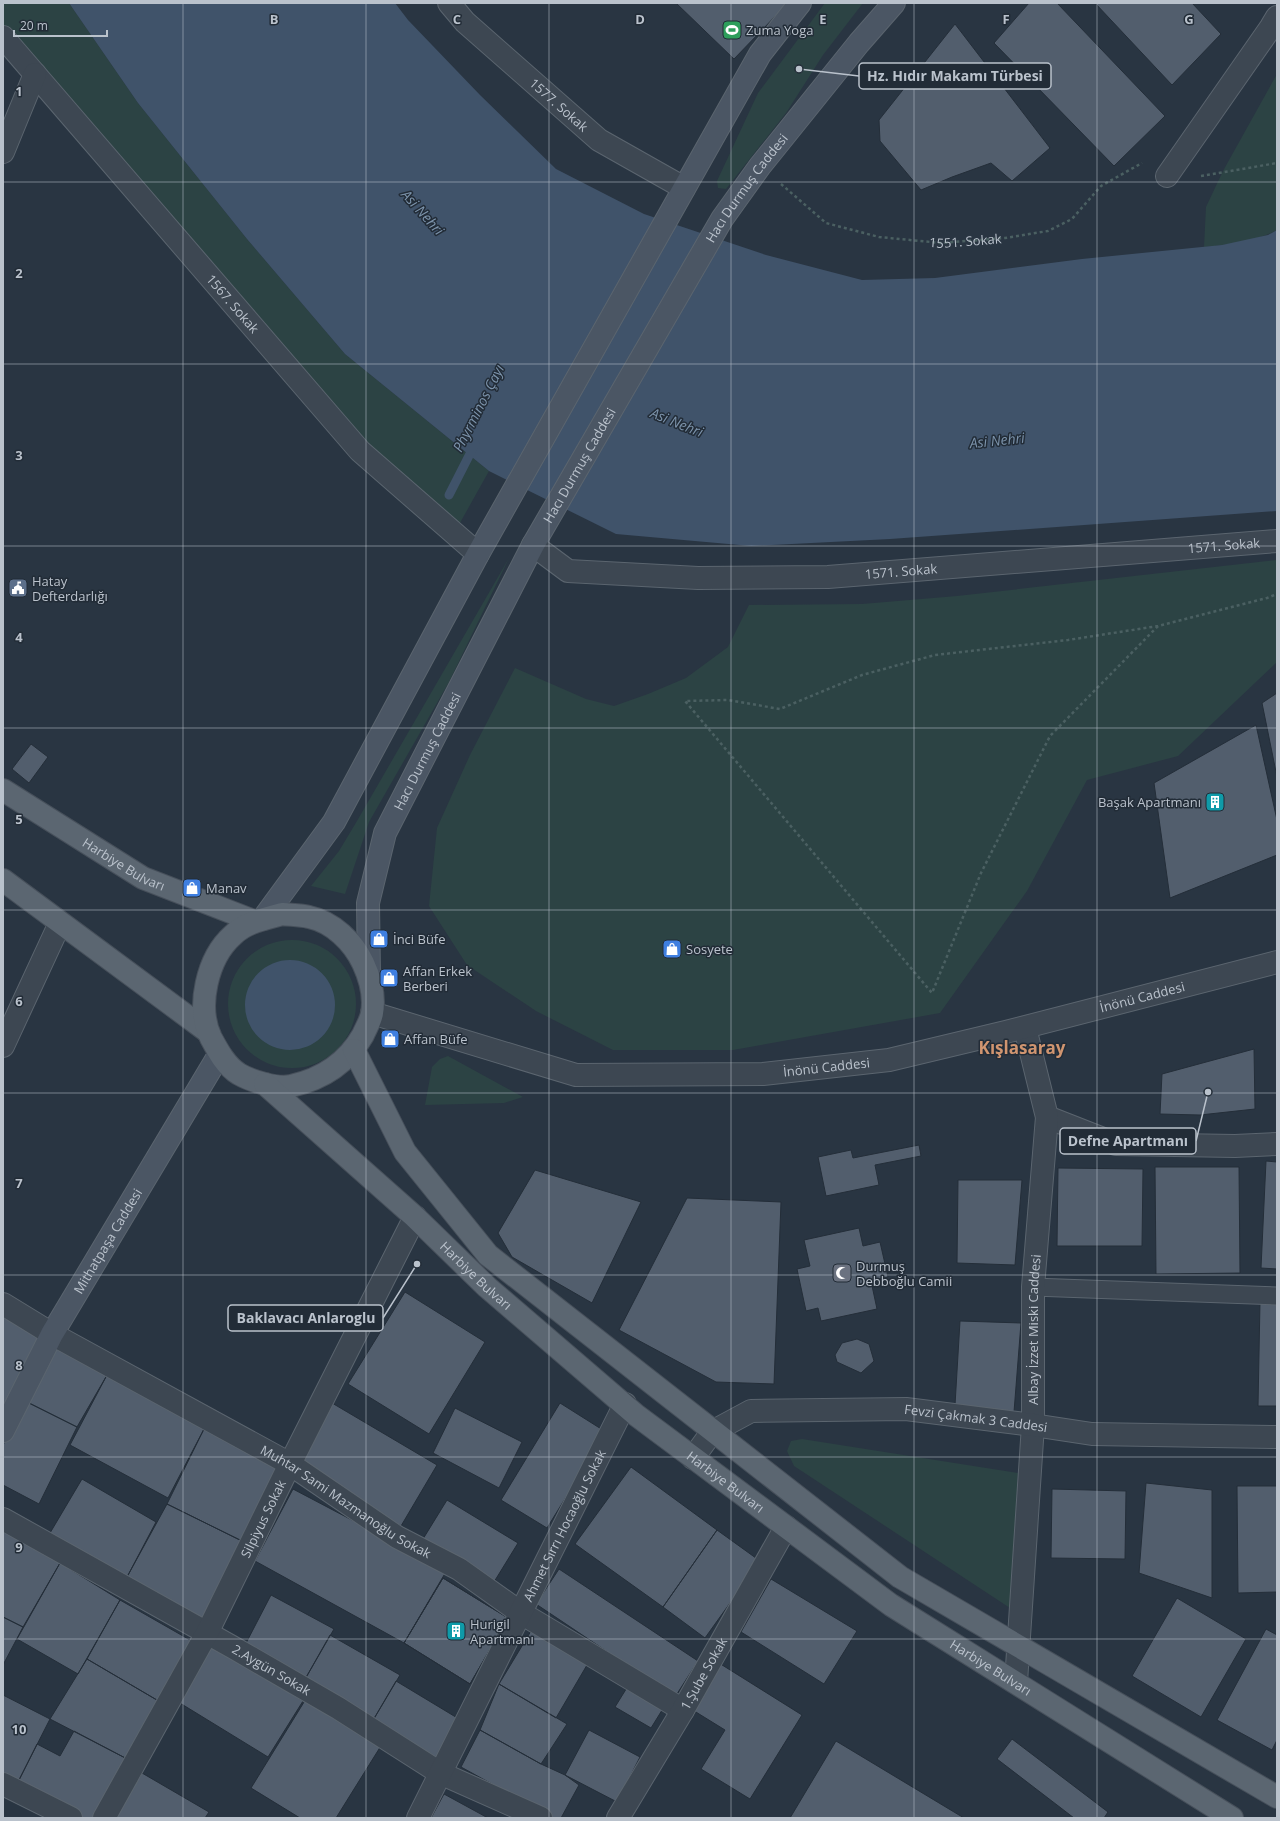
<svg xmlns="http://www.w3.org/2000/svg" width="1280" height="1821" font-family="'Open Sans',sans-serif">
  <rect width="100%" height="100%" fill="#293542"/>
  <path fill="#2c4344" d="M3 3H69L138 103 247 239 345 354 489 471 451 539 3 35Z
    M825 3H863L823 55 786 113 726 189 718 188 717 181 758 93Z
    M1277 74V230C1256 242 1227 245 1204 247L1206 207 1223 171Z
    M509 558 449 682 369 822 345 894 311 886 339 851 357 821Z
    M1277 560V662L1178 756 1087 780 1027 891 940 1013 733 1050H613L536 1011 467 965 429 906 437 828 470 755 515 668 586 699 614 706 648 694 686 678 728 647 749 605 862 604 957 596Z
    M228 1004a64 64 0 1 1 128 0a64 64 0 1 1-128 0Z
    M448 1056 523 1097 504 1103 425 1105 432 1067 440 1059Z
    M802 1439 1018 1473 1010 1608 794 1466 787 1451 791 1441Z"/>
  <path fill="#40536a" d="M69 3H395L408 20 480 95 556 169 644 214 766 255 862 280 935 278 1082 259 1222 245 1268 235 1277 230V511L890 539 751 546 616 534 489 471 345 354 247 239 138 103Z
    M245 1005a45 45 0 1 1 90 0a45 45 0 1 1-90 0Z"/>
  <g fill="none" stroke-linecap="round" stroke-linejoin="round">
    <path stroke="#40536a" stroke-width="9" d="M449 495 475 444"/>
  </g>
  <path fill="#525e6d" stroke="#242e39" d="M676 3H788L734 59Z
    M1029 3H1057L1165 116 1114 166 994 43Z
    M1095 3H1192L1221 34 1172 85Z
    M955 24 1050 148 1012 181 991 163 952 177 921 190 880 141 879 120Z
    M1277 693V777L1262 703Z
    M1256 725 1277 820V855L1170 898 1154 783Z
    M31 744 48 757 29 783 12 769Z
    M1254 1049 1255 1109 1200 1115 1160 1114 1162 1074Z
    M919 1145 921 1156 875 1165 879 1185 826 1196 818 1157 851 1150 853 1158Z
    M1266 1161 1277 1162V1269L1261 1268Z
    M1155 1167H1239L1240 1273 1156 1274Z
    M1058 1168 1143 1169 1142 1246H1057Z
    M535 1170 641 1202 592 1303 512 1257 498 1233Z
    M958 1180H1022L1015 1265 957 1263Z
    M687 1198 781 1202 774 1384 716 1382 619 1330Z
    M859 1228 863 1246 880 1242 888 1277 871 1281 877 1309 821 1321 818 1308 806 1311 797 1269 810 1266 804 1240Z
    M405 1292 485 1342 429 1434 348 1384Z
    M1260 1301H1277V1406H1258Z
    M3 1312 46 1337 3 1413Z
    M960 1321 1021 1323 1014 1412 955 1405Z
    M857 1339 869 1344 874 1361 861 1373 837 1362 835 1355 842 1343Z
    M54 1345 107 1375 77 1427 25 1401Z
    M107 1375 205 1427 168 1498 70 1445Z
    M25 1401 77 1427 39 1504 3 1485V1445Z
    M332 1403 437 1465 401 1526 297 1464Z
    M560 1403 606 1432 547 1528 501 1500Z
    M455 1408 522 1442 499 1488 433 1453Z
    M205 1427 284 1466 246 1543 167 1504Z
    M631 1467 717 1530 663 1607 575 1544Z
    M82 1479 156 1522 127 1577 50 1533Z
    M1146 1483 1212 1490V1598L1139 1573Z
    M1237 1486H1277V1592L1238 1593Z
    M293 1489 447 1570 404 1643 255 1561Z
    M1052 1489 1126 1491 1125 1559 1051 1558Z
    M447 1500 518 1543 494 1582 423 1539Z
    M167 1504 246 1543 208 1622 127 1577Z
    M717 1530 760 1561 705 1638 663 1607Z
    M3 1531 60 1563 23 1627 3 1617Z
    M60 1563 120 1600 78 1674 17 1639Z
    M559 1569 698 1661 675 1697 536 1604Z
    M443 1578 508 1618 470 1684 404 1643Z
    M443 1578 508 1618 470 1684 404 1643Z
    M771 1579 857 1631 824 1684 741 1632Z
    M271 1595 334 1629 304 1681 244 1647Z
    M1177 1598 1246 1639 1201 1717 1132 1676Z
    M120 1600 197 1644 162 1703 87 1659Z
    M3 1617 23 1627 3 1665Z
    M1266 1629 1277 1635V1740L1272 1750 1217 1720Z
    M531 1631 587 1665 556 1718 499 1684Z
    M330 1635 400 1675 372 1722 304 1681Z
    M208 1642 303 1701 268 1757 175 1700Z
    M87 1659 162 1703 131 1761 50 1719Z
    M719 1663 802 1715 750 1799 701 1769 725 1730 691 1709Z
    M396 1681 459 1719 435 1760 372 1722Z
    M499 1684 567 1724 541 1764 480 1730Z
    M628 1686 664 1707 651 1728 615 1707Z
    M309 1694 384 1741 336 1818H300L251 1788Z
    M3 1695 50 1719 18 1782 3 1775Z
    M480 1730 541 1764 565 1775 579 1785 561 1818H554L461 1767Z
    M589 1730 640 1757 617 1802 565 1775Z
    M74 1731 131 1761 101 1818H82L18 1782 37 1744 60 1756Z
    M1012 1739 1108 1812 1104 1818H1074L997 1759Z
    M836 1741 964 1818H790Z
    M142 1773 209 1812 205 1818H115Z
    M444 1794 488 1818H431Z"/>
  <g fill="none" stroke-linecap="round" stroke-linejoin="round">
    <defs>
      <path id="service" d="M1033 1287 1277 1296"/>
      <g id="minor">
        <path id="s2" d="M449 3 465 22 599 140 684 188"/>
        <path id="s3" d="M3 37 360 451 478 554"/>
        <path d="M3 152 35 74"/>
        <path id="s4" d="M533 545 568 571 698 578 828 577 1277 541"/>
        <path d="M3 1046 60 923"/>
        <path d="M1047 1117 1116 1144 1235 1146 1277 1144"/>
        <path id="s5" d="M3 1304 52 1334 290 1464 397 1537 459 1569 521 1613 683 1710"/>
        <path id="s6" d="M3 1519 234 1648 338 1708 440 1773 541 1818"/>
        <path id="s7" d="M1016 1682 1033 1425V1287L1047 1117 1025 1028"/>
        <path d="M3 1784 71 1818"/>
        <path id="s8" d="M104 1818 207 1633 290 1464 415 1217"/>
        <path id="s9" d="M418 1818 625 1404"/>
        <path id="s10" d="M618 1818 683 1710 786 1527"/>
      </g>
      <g id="tertiary">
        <path d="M1167 176 1271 27 1277 17"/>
        <path id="s11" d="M372 1013 576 1075 763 1074 889 1060 1006 1032 1277 962"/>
        <path id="s12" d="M693 1458 712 1432 751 1411 906 1409 1033 1425 1092 1434 1277 1437"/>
      </g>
      <g id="secondary">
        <path d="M263 919 334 822 478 554 760 54 800 3"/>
        <path id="s13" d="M369 975 368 903 385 833 533 545 722 219 760 166 859 43 894 3"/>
        <path id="s14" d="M3 1431 52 1334 219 1055"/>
      </g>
      <g id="primary">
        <path id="s15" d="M3 790 143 878 254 921"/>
        <path d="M3 880 207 1031"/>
        <path d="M282 914C291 915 301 915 309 917 333 922 353 942 363 963 370 978 375 996 372 1013 371 1020 366 1028 363 1035 347 1063 323 1079 291 1086 277 1089 251 1081 239 1074 226 1066 218 1051 211 1038 196 1007 207 958 233 935 246 922 265 919 282 914Z"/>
        <path d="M354 1050 405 1152 488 1255 900 1577 1277 1797"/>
        <path id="s16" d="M265 1084 415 1217 487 1287 636 1415 891 1605 1232 1818"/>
      </g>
    </defs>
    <use href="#service" stroke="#5b656f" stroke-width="19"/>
    <use href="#minor" stroke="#5b656f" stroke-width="24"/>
    <use href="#tertiary" stroke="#5b656f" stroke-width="24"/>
    <use href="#secondary" stroke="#5b656f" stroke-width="24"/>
    <use href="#primary" stroke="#47505b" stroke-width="24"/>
    <g stroke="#4b6062" stroke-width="2.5" stroke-dasharray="3 3" stroke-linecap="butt">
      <path d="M1201 176 1277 163"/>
      <path id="s1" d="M781 184 826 223 879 237 941 243 1005 238 1048 231 1072 219 1101 186 1142 163"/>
      <path d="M1158 626 1050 736 981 873 932 993 685 701 728 700 780 709 862 675 935 655 1068 640 1158 626 1267 598 1277 594"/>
    </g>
    <use href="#service" stroke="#3d4752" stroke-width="17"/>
    <use href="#minor" stroke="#3d4752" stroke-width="22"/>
    <use href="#tertiary" stroke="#3d4752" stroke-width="22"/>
    <use href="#secondary" stroke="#4b5664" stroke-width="22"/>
    <use href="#primary" stroke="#5b6671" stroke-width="22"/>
  </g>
  <path fill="none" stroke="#bac2cc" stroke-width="1" stroke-opacity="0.55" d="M183 3V1818M366 3V1818M549 3V1818M731 3V1818M914 3V1818M1097 3V1818M3 182H1277M3 364H1277M3 546H1277M3 728H1277M3 910H1277M3 1093H1277M3 1275H1277M3 1457H1277M3 1639H1277"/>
  <defs>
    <symbol id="stadium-square" viewBox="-11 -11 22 22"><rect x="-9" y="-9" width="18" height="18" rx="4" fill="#2e9e5b" stroke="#222c37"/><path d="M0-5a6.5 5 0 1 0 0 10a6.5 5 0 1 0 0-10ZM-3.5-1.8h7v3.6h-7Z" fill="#fff"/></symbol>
    <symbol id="civic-square" viewBox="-11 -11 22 22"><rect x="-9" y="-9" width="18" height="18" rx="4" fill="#5c6f8a" stroke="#222c37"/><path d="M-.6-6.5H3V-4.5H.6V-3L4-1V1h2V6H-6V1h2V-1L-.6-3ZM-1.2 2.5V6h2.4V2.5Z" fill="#fff"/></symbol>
    <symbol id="building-square" viewBox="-11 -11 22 22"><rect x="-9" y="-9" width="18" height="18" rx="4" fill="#0f9aa8" stroke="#222c37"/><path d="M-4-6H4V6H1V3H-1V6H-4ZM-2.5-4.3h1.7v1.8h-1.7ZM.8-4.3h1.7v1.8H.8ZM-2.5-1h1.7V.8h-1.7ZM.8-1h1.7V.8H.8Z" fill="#fff"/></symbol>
    <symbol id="shop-square" viewBox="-11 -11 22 22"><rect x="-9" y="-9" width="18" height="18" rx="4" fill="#3f7fe0" stroke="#222c37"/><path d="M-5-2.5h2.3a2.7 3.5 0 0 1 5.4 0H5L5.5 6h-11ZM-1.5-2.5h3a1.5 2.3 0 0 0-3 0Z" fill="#fff"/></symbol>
    <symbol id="mosque-square" viewBox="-11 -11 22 22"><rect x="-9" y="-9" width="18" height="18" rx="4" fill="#6b7280" stroke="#222c37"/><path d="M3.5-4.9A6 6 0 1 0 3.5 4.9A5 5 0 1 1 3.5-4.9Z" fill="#fff"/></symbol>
  </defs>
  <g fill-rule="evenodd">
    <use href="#stadium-square" x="721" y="19" width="22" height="22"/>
    <use href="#civic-square" x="7" y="577" width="22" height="22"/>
    <use href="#building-square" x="1204" y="791" width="22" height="22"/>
    <use href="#shop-square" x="181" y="877" width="22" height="22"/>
    <use href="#shop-square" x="368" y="928" width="22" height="22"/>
    <use href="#shop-square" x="661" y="938" width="22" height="22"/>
    <use href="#shop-square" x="378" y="967" width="22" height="22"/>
    <use href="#shop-square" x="379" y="1028" width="22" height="22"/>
    <use href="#mosque-square" x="831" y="1262" width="22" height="22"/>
    <use href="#building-square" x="445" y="1620" width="22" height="22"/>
  </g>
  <g text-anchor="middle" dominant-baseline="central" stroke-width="3" stroke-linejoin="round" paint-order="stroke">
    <g font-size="13" fill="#bac2cc" stroke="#222c37" text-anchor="start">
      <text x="746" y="30">Zuma Yoga</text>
      <text x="32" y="581">Hatay<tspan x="32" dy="15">Defterdarlığı</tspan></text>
      <text x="1201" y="802" text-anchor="end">Başak Apartmanı</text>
      <text x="206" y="888">Manav</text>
      <text x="393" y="939">İnci Büfe</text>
      <text x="686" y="949">Sosyete</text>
      <text x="403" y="971">Affan Erkek<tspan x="403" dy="15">Berberi</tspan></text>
      <text x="404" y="1039">Affan Büfe</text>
      <text x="856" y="1266">Durmuş<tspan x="856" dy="15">Debboğlu Camii</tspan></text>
      <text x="470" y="1624">Hurigil<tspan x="470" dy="15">Apartmanı</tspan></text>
    </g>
    <g font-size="13" fill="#bac2cc" stroke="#222c37">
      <text stroke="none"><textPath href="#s2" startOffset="150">1577. Sokak</textPath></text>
      <text stroke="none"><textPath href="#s13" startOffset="884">Hacı Durmuş Caddesi</textPath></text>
      <text stroke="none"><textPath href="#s1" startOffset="201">1551. Sokak</textPath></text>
      <text stroke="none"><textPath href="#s3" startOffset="352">1567. Sokak</textPath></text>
      <text stroke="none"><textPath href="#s13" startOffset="560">Hacı Durmuş Caddesi</textPath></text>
      <text stroke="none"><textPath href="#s4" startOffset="701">1571. Sokak</textPath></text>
      <text stroke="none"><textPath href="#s4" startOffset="377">1571. Sokak</textPath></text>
      <text stroke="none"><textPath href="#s13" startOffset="236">Hacı Durmuş Caddesi</textPath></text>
      <text stroke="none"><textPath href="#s15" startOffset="142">Harbiye Bulvarı</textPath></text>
      <text stroke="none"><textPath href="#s11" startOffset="788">İnönü Caddesi</textPath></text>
      <text stroke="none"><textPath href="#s11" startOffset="464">İnönü Caddesi</textPath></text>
      <text stroke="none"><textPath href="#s14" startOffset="217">Mithatpaşa Caddesi</textPath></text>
      <text stroke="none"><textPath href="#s16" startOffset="285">Harbiye Bulvarı</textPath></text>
      <text stroke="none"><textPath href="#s7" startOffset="353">Albay İzzet Miski Caddesi</textPath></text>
      <text stroke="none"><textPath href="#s12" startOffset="302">Fevzi Çakmak 3 Caddesi</textPath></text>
      <text stroke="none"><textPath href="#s16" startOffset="609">Harbiye Bulvarı</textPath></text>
      <text stroke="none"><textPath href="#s5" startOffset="396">Muhtar Sami Mazmanoğlu Sokak</textPath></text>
      <text stroke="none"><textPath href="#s8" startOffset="339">Silpiyus Sokak</textPath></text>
      <text stroke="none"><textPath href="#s9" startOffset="327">Ahmet Sırrı Hocaoğlu Sokak</textPath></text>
      <text stroke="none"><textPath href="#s16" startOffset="933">Harbiye Bulvarı</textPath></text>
      <text stroke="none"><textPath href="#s6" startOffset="308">2.Aygün Sokak</textPath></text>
      <text stroke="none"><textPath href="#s10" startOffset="168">1.Şube Sokak</textPath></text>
    </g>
    <g font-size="14" font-style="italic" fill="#7d94ac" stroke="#222c37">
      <text transform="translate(423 212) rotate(48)">Asi Nehri</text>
      <text transform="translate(478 408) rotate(-63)">Phyrminos Çayı</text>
      <text transform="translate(677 422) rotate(22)">Asi Nehri</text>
      <text transform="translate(997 440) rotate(-6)">Asi Nehri</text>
    </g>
    <g font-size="17" font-weight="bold" fill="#d09570" stroke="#222c37">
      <text x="1022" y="1047">Kışlasaray</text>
    </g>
  </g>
  <g font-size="13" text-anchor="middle" font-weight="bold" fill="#bac2cc" stroke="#222c37" stroke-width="3" stroke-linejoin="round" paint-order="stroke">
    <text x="274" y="24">B</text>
    <text x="457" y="24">C</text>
    <text x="640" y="24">D</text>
    <text x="823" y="24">E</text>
    <text x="1006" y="24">F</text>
    <text x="1189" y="24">G</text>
    <text x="19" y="96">1</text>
    <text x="19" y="278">2</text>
    <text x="19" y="460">3</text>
    <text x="19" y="642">4</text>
    <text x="19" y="824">5</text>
    <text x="19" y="1006">6</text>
    <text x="19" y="1188">7</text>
    <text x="19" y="1370">8</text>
    <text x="19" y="1552">9</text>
    <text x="19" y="1734">10</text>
  </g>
  <path fill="none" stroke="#bac2cc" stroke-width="1.5" d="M799 69L859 76M1208 1092L1196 1141M417 1264L383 1318"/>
  <g fill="#bac2cc" stroke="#222c37" stroke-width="1.5">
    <circle cx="799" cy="69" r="4"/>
    <circle cx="1208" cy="1092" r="4"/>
    <circle cx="417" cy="1264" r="4"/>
  </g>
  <g fill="#222c37" stroke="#bac2cc" stroke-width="1.5">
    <rect x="859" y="63" width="192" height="26" rx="4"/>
    <rect x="1060" y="1128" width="136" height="26" rx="4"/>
    <rect x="228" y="1305" width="155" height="26" rx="4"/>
  </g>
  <g font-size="14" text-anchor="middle" font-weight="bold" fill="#bac2cc">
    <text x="955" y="81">Hz. Hıdır Makamı Türbesi</text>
    <text x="1128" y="1146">Defne Apartmanı</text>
    <text x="306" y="1323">Baklavacı Anlaroglu</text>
  </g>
  <rect width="1280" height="1821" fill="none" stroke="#bac2cc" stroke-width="8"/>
  <path d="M14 30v6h93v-6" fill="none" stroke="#bac2cc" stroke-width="2"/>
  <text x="20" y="30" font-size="12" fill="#bac2cc" stroke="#222c37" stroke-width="3" paint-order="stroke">20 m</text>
</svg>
